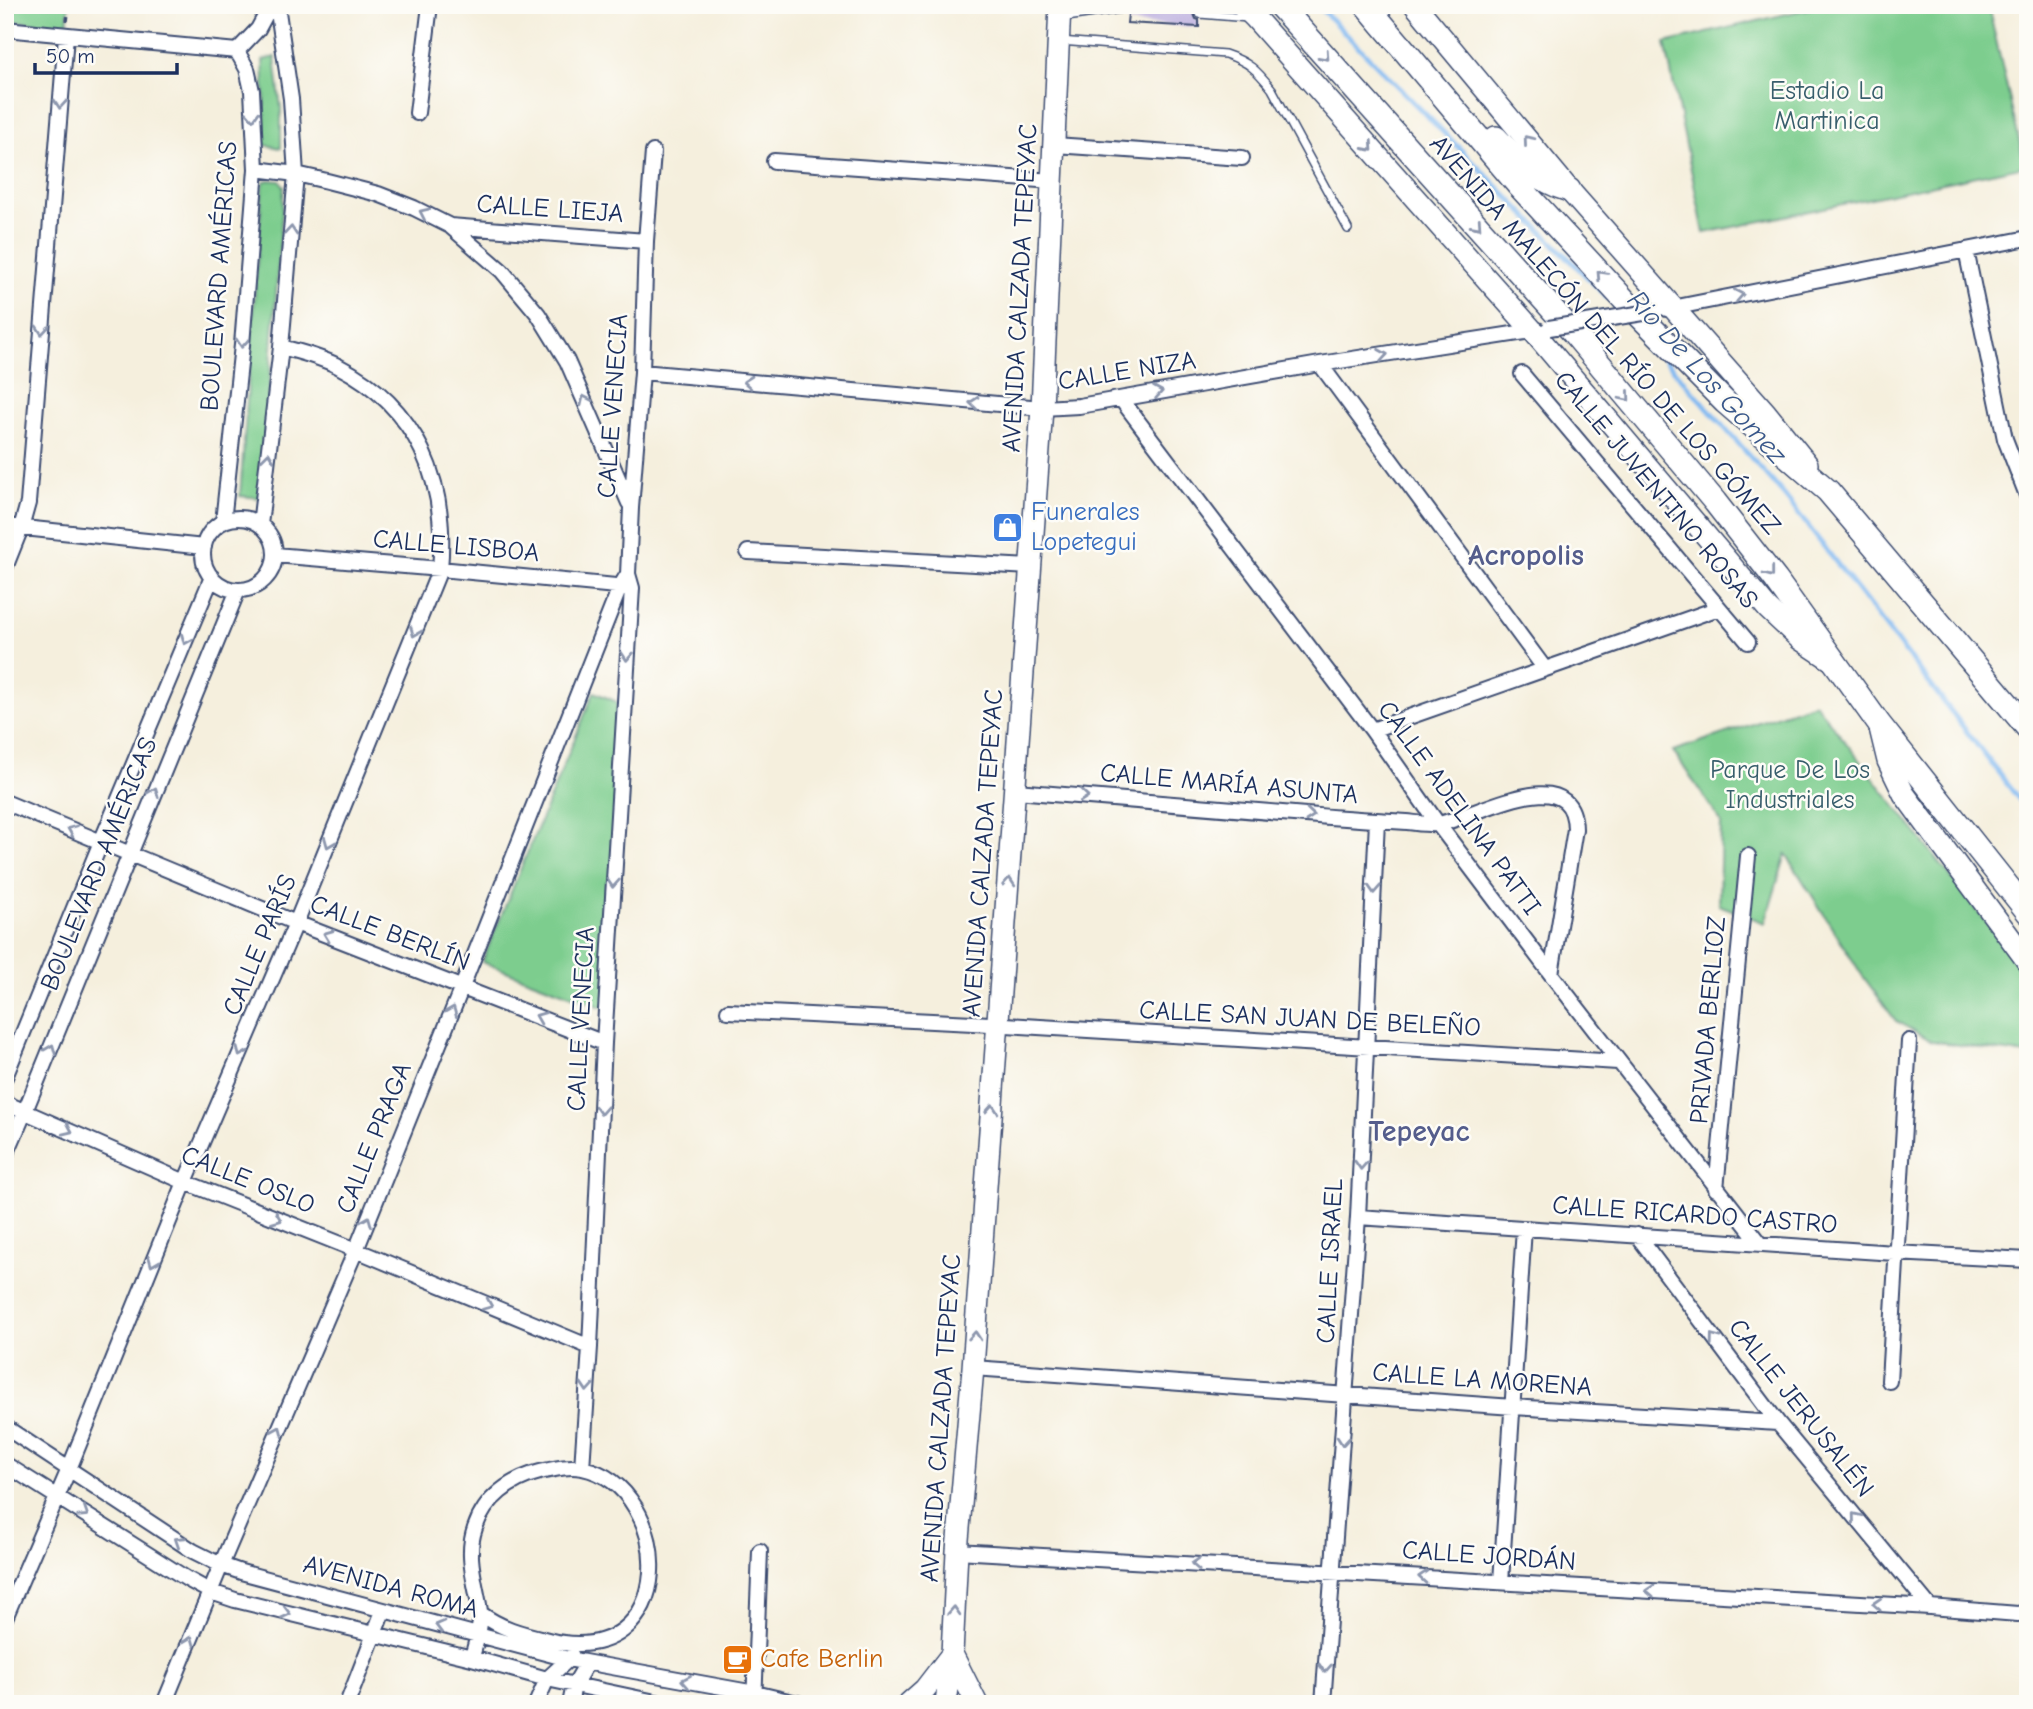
<svg xmlns="http://www.w3.org/2000/svg" width="2033" height="1709" font-family="'Comic Neue',sans-serif">
  <rect width="100%" height="100%" fill="#fdfcf7"/>
  <filter id="ink" filterUnits="userSpaceOnUse"><feTurbulence type="fractalNoise" baseFrequency=".0143" numOctaves="2"/><feDisplacementMap in="SourceGraphic" scale="14" xChannelSelector="R" yChannelSelector="G"/><feConvolveMatrix kernelMatrix="1 2 1 2 8 2 1 2 1" color-interpolation-filters="sRGB"/></filter>
  <filter id="wash" filterUnits="userSpaceOnUse"><feTurbulence type="fractalNoise" baseFrequency=".00686" numOctaves="4" result="noise"/><feDisplacementMap in="SourceGraphic" scale="28" xChannelSelector="R" yChannelSelector="G"/><feGaussianBlur stdDeviation="1.57" result="paint"/><feColorMatrix in="noise" values="0 0 0 0 0 0 0 0 0 0 0 0 0 0 0 0 0 1.4 0 .05"/><feComposite in="paint" operator="in"/></filter>
  <g filter="url(#wash)">
    <rect width="100%" height="100%" fill="#f5efdd"/>
    <path fill="#7dcd8e" stroke="#4c7e76" stroke-width="2" d="M5 5H69L67 27 5 20Z
      M1824 5H1988L2025 166 1704 233 1665 43Z
      M275 57 281 109V148L264 145 265 105 263 60Z
      M268 180 280 181 284 186 261 498 240 496 263 182Z
      M594 692 617 702 613 1009 599 1006 482 962Z
      M1815 703 2028 976V1055L1932 1041 1896 1021 1862 975 1786 854 1765 923 1719 905 1721 822 1673 751Z"/>
    <g fill="none" stroke-linecap="round" stroke-linejoin="round">
      <path stroke="#81b9f1" stroke-width="5" d="M1317 5 1606 296
        M1644 336 1784 495 2028 811"/>
    </g>
    <g id="blocks">
      <path fill="#bfb2e0" d="M1133 5H1200L1194 14 1196 19 1199 20V27L1127 23 1128 14 1133 11Z"/>
    </g>
  </g>
  <g filter="url(#ink)">
    <use href="#blocks" fill-opacity="0" stroke="#3c4c71" stroke-width="2"/>
    <g fill="none" stroke-linecap="round" stroke-linejoin="round">
      <defs>
        <path id="lane" d="M1200 14 1248 18
          M1060 18 1128 8
          M1060 41 1225 54C1249 62 1257 70 1272 89L1348 229
          M1477 1704 1479 1701"/>
        <path id="street" d="M5 29 237 51
          M237 51 258 29 271 5
          M417 113 430 5
          M1055 145 1242 158
          M774 161 1053 181
          M256 169 296 174 327 181 378 194 414 208 450 226 502 271 538 314 567 361 629 503
          M450 226 646 241
          M1966 250 2005 439 2028 498
          M1667 309 2028 238
          M1320 364 1545 669
          M642 372 1042 408 1079 406 1320 364 1538 330
          M1522 374 1748 642
          M1121 399 1372 730 1438 824 1551 974 1760 1243
          M203 554a36 36 0 1 1 72 0a36 36 0 1 1-72 0Z
          M223 522 242 345 256 169 252 91 247 69 237 51
          M260 525 281 347 296 174 291 99 277 5
          M5 526 204 547
          M748 552 1032 567
          M275 555 440 569 626 587
          M5 568 21 528 28 503 66 36
          M1372 730 1719 608
          M1016 791C1112 799 1209 807 1306 815 1340 818 1373 820 1407 822 1417 823 1428 825 1438 824 1474 818 1574 757 1575 829L1551 974
          M5 802 296 923 604 1043
          M728 1011 973 1023 1618 1062
          M5 1077 101 842 212 577
          M5 1103 185 1182 356 1250 590 1347
          M5 1157 25 1111 238 590
          M1716 1189 1748 856
          M1358 1217 1895 1253 2028 1260
          M1637 1235 1778 1423 1930 1607
          M973 1368 1513 1407 1778 1423
          M1889 1381 1909 1041
          M5 1427 193 1551 221 1565 241 1572 568 1659 755 1693 801 1704
          M5 1464 187 1579 211 1592 235 1600 472 1658 547 1679 665 1704
          M582 1468 590 1347 604 1043 632 588 628 574 631 508 642 372 646 241 653 152
          M957 1551 1930 1607 2018 1614 2028 1611
          M1501 1582 1524 1228
          M5 1618 69 1469 185 1182 296 923 440 569C448 482 418 407 338 366 320 357 301 352 281 347
          M472 1658C475 1644 482 1627 480 1611 476 1583 465 1556 475 1528 485 1498 511 1479 540 1472 554 1469 569 1465 582 1468 676 1487 683 1673 548 1640 523 1634 501 1629 480 1613
          M164 1704 221 1565 356 1250 462 987 620 587 628 574
          M347 1704 383 1611
          M536 1704 547 1679 572 1656
          M570 1704 574 1685 587 1663
          M754 1704 760 1551
          M1323 1704 1358 1217 1377 821"/>
        <path id="secondary" d="M1242 5 1255 18 1533 331 1768 609 1800 639 1830 659
          M1415 5 1569 190 1766 413 1807 464
          M1879 724 1888 761 1904 794 2028 962
          M908 1704 925 1689 952 1654 977 1704
          M946 1704 952 1654 957 1551 973 1368 1042 408 1060 5"/>
        <path id="primary" d="M1279 5 1572 331 1715 502 1776 580 1879 724 2028 912
          M1366 5 1520 187 1630 306 1725 402 1828 491 2028 728
          M1496 138C1518 160 1538 181 1569 190"/>
      </defs>
      <use href="#lane" stroke="#3c4c71" stroke-width="10"/>
      <use href="#street" stroke="#3c4c71" stroke-width="18"/>
      <use href="#secondary" stroke="#3c4c71" stroke-width="24"/>
      <use href="#primary" stroke="#3c4c71" stroke-width="26"/>
      <path stroke="#3c4c71" stroke-width="3.5" stroke-dasharray="5 5" stroke-linecap="butt" d="M67 21 69 5"/>
      <use href="#lane" stroke="#fff" stroke-width="7"/>
      <use href="#street" stroke="#fff" stroke-width="14"/>
      <use href="#secondary" stroke="#fff" stroke-width="21"/>
      <use href="#primary" stroke="#fff" stroke-width="23"/>
      <defs>
        <path id="street-bridge" d="M1549 328 1656 311"/>
      </defs>
      <use href="#street-bridge" stroke="#3c4c71" stroke-width="18" stroke-linecap="butt"/>
      <use href="#street-bridge" stroke="#fff" stroke-width="14"/>
    </g>
    <defs><path id="oneway-chevron" d="M-2-3.5L2.5 0L-2 3.5" fill="none" stroke-width="1.6" stroke-linecap="round" stroke-linejoin="round" transform="scale(1.75)"/></defs>
    <g stroke="#8d97ae">
      <use href="#oneway-chevron" transform="translate(1325 56) rotate(48)"/>
      <use href="#oneway-chevron" transform="translate(60 104) rotate(95)"/>
      <use href="#oneway-chevron" transform="translate(253 116) rotate(87)"/>
      <use href="#oneway-chevron" transform="translate(1528 140) rotate(-130)"/>
      <use href="#oneway-chevron" transform="translate(1369 147) rotate(48)"/>
      <use href="#oneway-chevron" transform="translate(424 213) rotate(-155)"/>
      <use href="#oneway-chevron" transform="translate(1477 225) rotate(48)"/>
      <use href="#oneway-chevron" transform="translate(291 231) rotate(-85)"/>
      <use href="#oneway-chevron" transform="translate(1601 275) rotate(-133)"/>
      <use href="#oneway-chevron" transform="translate(1739 295) rotate(-11)"/>
      <use href="#oneway-chevron" transform="translate(42 330) rotate(95)"/>
      <use href="#oneway-chevron" transform="translate(242 343) rotate(95)"/>
      <use href="#oneway-chevron" transform="translate(1383 355) rotate(-9)"/>
      <use href="#oneway-chevron" transform="translate(748 382) rotate(-175)"/>
      <use href="#oneway-chevron" transform="translate(1158 392) rotate(-10)"/>
      <use href="#oneway-chevron" transform="translate(1626 397) rotate(50)"/>
      <use href="#oneway-chevron" transform="translate(585 400) rotate(-115)"/>
      <use href="#oneway-chevron" transform="translate(974 403) rotate(-175)"/>
      <use href="#oneway-chevron" transform="translate(268 457) rotate(-83)"/>
      <use href="#oneway-chevron" transform="translate(1770 573) rotate(52)"/>
      <use href="#oneway-chevron" transform="translate(415 632) rotate(112)"/>
      <use href="#oneway-chevron" transform="translate(186 640) rotate(113)"/>
      <use href="#oneway-chevron" transform="translate(627 656) rotate(94)"/>
      <use href="#oneway-chevron" transform="translate(154 792) rotate(-68)"/>
      <use href="#oneway-chevron" transform="translate(1084 796) rotate(5)"/>
      <use href="#oneway-chevron" transform="translate(1310 815) rotate(5)"/>
      <use href="#oneway-chevron" transform="translate(72 830) rotate(-157)"/>
      <use href="#oneway-chevron" transform="translate(329 843) rotate(112)"/>
      <use href="#oneway-chevron" transform="translate(1009 882) rotate(-86)"/>
      <use href="#oneway-chevron" transform="translate(613 883) rotate(94)"/>
      <use href="#oneway-chevron" transform="translate(1374 889) rotate(93)"/>
      <use href="#oneway-chevron" transform="translate(328 935) rotate(-159)"/>
      <use href="#oneway-chevron" transform="translate(452 1011) rotate(-68)"/>
      <use href="#oneway-chevron" transform="translate(540 1017) rotate(-158)"/>
      <use href="#oneway-chevron" transform="translate(51 1049) rotate(-68)"/>
      <use href="#oneway-chevron" transform="translate(241 1052) rotate(113)"/>
      <use href="#oneway-chevron" transform="translate(992 1109) rotate(-86)"/>
      <use href="#oneway-chevron" transform="translate(601 1110) rotate(93)"/>
      <use href="#oneway-chevron" transform="translate(68 1130) rotate(24)"/>
      <use href="#oneway-chevron" transform="translate(1361 1165) rotate(93)"/>
      <use href="#oneway-chevron" transform="translate(277 1219) rotate(22)"/>
      <use href="#oneway-chevron" transform="translate(367 1221) rotate(-68)"/>
      <use href="#oneway-chevron" transform="translate(153 1262) rotate(112)"/>
      <use href="#oneway-chevron" transform="translate(488 1305) rotate(23)"/>
      <use href="#oneway-chevron" transform="translate(975 1336) rotate(-86)"/>
      <use href="#oneway-chevron" transform="translate(1714 1338) rotate(-127)"/>
      <use href="#oneway-chevron" transform="translate(587 1387) rotate(94)"/>
      <use href="#oneway-chevron" transform="translate(278 1431) rotate(-67)"/>
      <use href="#oneway-chevron" transform="translate(1343 1441) rotate(95)"/>
      <use href="#oneway-chevron" transform="translate(84 1513) rotate(33)"/>
      <use href="#oneway-chevron" transform="translate(1856 1517) rotate(-130)"/>
      <use href="#oneway-chevron" transform="translate(179 1541) rotate(-147)"/>
      <use href="#oneway-chevron" transform="translate(1196 1564) rotate(-177)"/>
      <use href="#oneway-chevron" transform="translate(1423 1577) rotate(-176)"/>
      <use href="#oneway-chevron" transform="translate(1650 1591) rotate(-177)"/>
      <use href="#oneway-chevron" transform="translate(1877 1604) rotate(-177)"/>
      <use href="#oneway-chevron" transform="translate(954 1611) rotate(-87)"/>
      <use href="#oneway-chevron" transform="translate(286 1613) rotate(14)"/>
      <use href="#oneway-chevron" transform="translate(440 1626) rotate(-165)"/>
      <use href="#oneway-chevron" transform="translate(190 1641) rotate(-68)"/>
      <use href="#oneway-chevron" transform="translate(1325 1668) rotate(94)"/>
      <use href="#oneway-chevron" transform="translate(686 1681) rotate(-170)"/>
    </g>
  </g>
  <defs>
    <symbol id="shop-square" viewBox="-11 -11 22 22"><rect x="-9" y="-9" width="18" height="18" rx="4" fill="#3f7fe0" stroke="#fdfcf7"/><path d="M-5-2.5h2.3a2.7 3.5 0 0 1 5.4 0H5L5.5 6h-11ZM-1.5-2.5h3a1.5 2.3 0 0 0-3 0Z" fill="#fff"/></symbol>
    <symbol id="cafe-square" viewBox="-11 -11 22 22"><rect x="-9" y="-9" width="18" height="18" rx="4" fill="#e8710a" stroke="#fdfcf7"/><path d="M-5.5-4.5H6V0H3Q3 3.5 0 3.5H-2.5Q-5.5 3.5-5.5 0ZM3-3.2v2h1.7v-2ZM-6 4.5H4V6H-6Z" fill="#fff"/></symbol>
  </defs>
  <g fill-rule="evenodd">
    <use href="#shop-square" x="990" y="510" width="35" height="35"/>
    <use href="#cafe-square" x="720" y="1642" width="35" height="35"/>
  </g>
  <g text-anchor="middle" dominant-baseline="central" stroke-width="5" stroke-linejoin="round" paint-order="stroke">
    <g font-size="26" fill="#385e6c" stroke="#fdfcf7">
      <text x="1827" y="91">Estadio La<tspan x="1827" dy="30">Martinica</tspan></text>
      <text x="1790" y="770">Parque De Los<tspan x="1790" dy="30">Industriales</tspan></text>
    </g>
    <g font-size="26" fill="#1b2f5e" stroke="#fdfcf7">
      <text transform="translate(550 209) rotate(4)">CALLE LIEJA</text>
      <text transform="translate(219 276) rotate(-86)">BOULEVARD AMÉRICAS</text>
      <text transform="translate(1020 288) rotate(-87)">AVENIDA CALZADA TEPEYAC</text>
      <text transform="translate(1605 335) rotate(49)">AVENIDA MALECÓN DEL RÍO DE LOS GÓMEZ</text>
      <text transform="translate(1127 371) rotate(-9)">CALLE NIZA</text>
      <text transform="translate(613 406) rotate(-86)">CALLE VENECIA</text>
      <text transform="translate(1656 490) rotate(50)">CALLE JUVENTINO ROSAS</text>
      <text transform="translate(456 546) rotate(5)">CALLE LISBOA</text>
      <text transform="translate(1229 784) rotate(5)">CALLE MARÍA ASUNTA</text>
      <text transform="translate(1459 808) rotate(54)">CALLE ADELINA PATTI</text>
      <text transform="translate(983 853) rotate(-86)">AVENIDA CALZADA TEPEYAC</text>
      <text transform="translate(99 864) rotate(-68)">BOULEVARD AMÉRICAS</text>
      <text transform="translate(390 933) rotate(21)">CALLE BERLÍN</text>
      <text transform="translate(260 945) rotate(-67)">CALLE PARÍS</text>
      <text transform="translate(581 1019) rotate(-87)">CALLE VENECIA</text>
      <text transform="translate(1310 1019) rotate(3)">CALLE SAN JUAN DE BELEÑO</text>
      <text transform="translate(1708 1020) rotate(-85)">PRIVADA BERLIOZ</text>
      <text transform="translate(374 1138) rotate(-68)">CALLE PRAGA</text>
      <text transform="translate(248 1180) rotate(22)">CALLE OSLO</text>
      <text transform="translate(1695 1215) rotate(4)">CALLE RICARDO CASTRO</text>
      <text transform="translate(1330 1261) rotate(-87)">CALLE ISRAEL</text>
      <text transform="translate(1482 1380) rotate(4)">CALLE LA MORENA</text>
      <text transform="translate(1801 1408) rotate(52)">CALLE JERUSALÉN</text>
      <text transform="translate(941 1418) rotate(-86)">AVENIDA CALZADA TEPEYAC</text>
      <text transform="translate(1489 1556) rotate(4)">CALLE JORDÁN</text>
      <text transform="translate(391 1587) rotate(15)">AVENIDA ROMA</text>
    </g>
    <g font-size="26" fill="#366cbe" stroke="#fdfcf7" text-anchor="start">
      <text x="1031" y="512">Funerales<tspan x="1031" dy="30">Lopetegui</tspan></text>
    </g>
    <g font-size="26" fill="#c56008" stroke="#fdfcf7" text-anchor="start">
      <text x="760" y="1659">Cafe Berlin</text>
    </g>
    <g font-size="28" font-style="italic" fill="#3a588a" stroke="#fdfcf7">
      <text transform="translate(1707 377) rotate(48)">Rio De Los Gomez</text>
    </g>
    <g font-size="30" font-weight="bold" fill="#545d8c" stroke="#fdfcf7">
      <text x="1526" y="555">Acropolis</text>
      <text x="1419" y="1131">Tepeyac</text>
    </g>
  </g>
  <rect width="2033" height="1709" fill="none" stroke="#fdfcf7" stroke-width="28"/>
  <path d="M35 63v10h142v-10" fill="none" stroke="#1b2f5e" stroke-width="3.5"/>
  <text x="46" y="63" font-size="21" fill="#1b2f5e" stroke="#fdfcf7" stroke-width="5" paint-order="stroke">50 m</text>
</svg>
